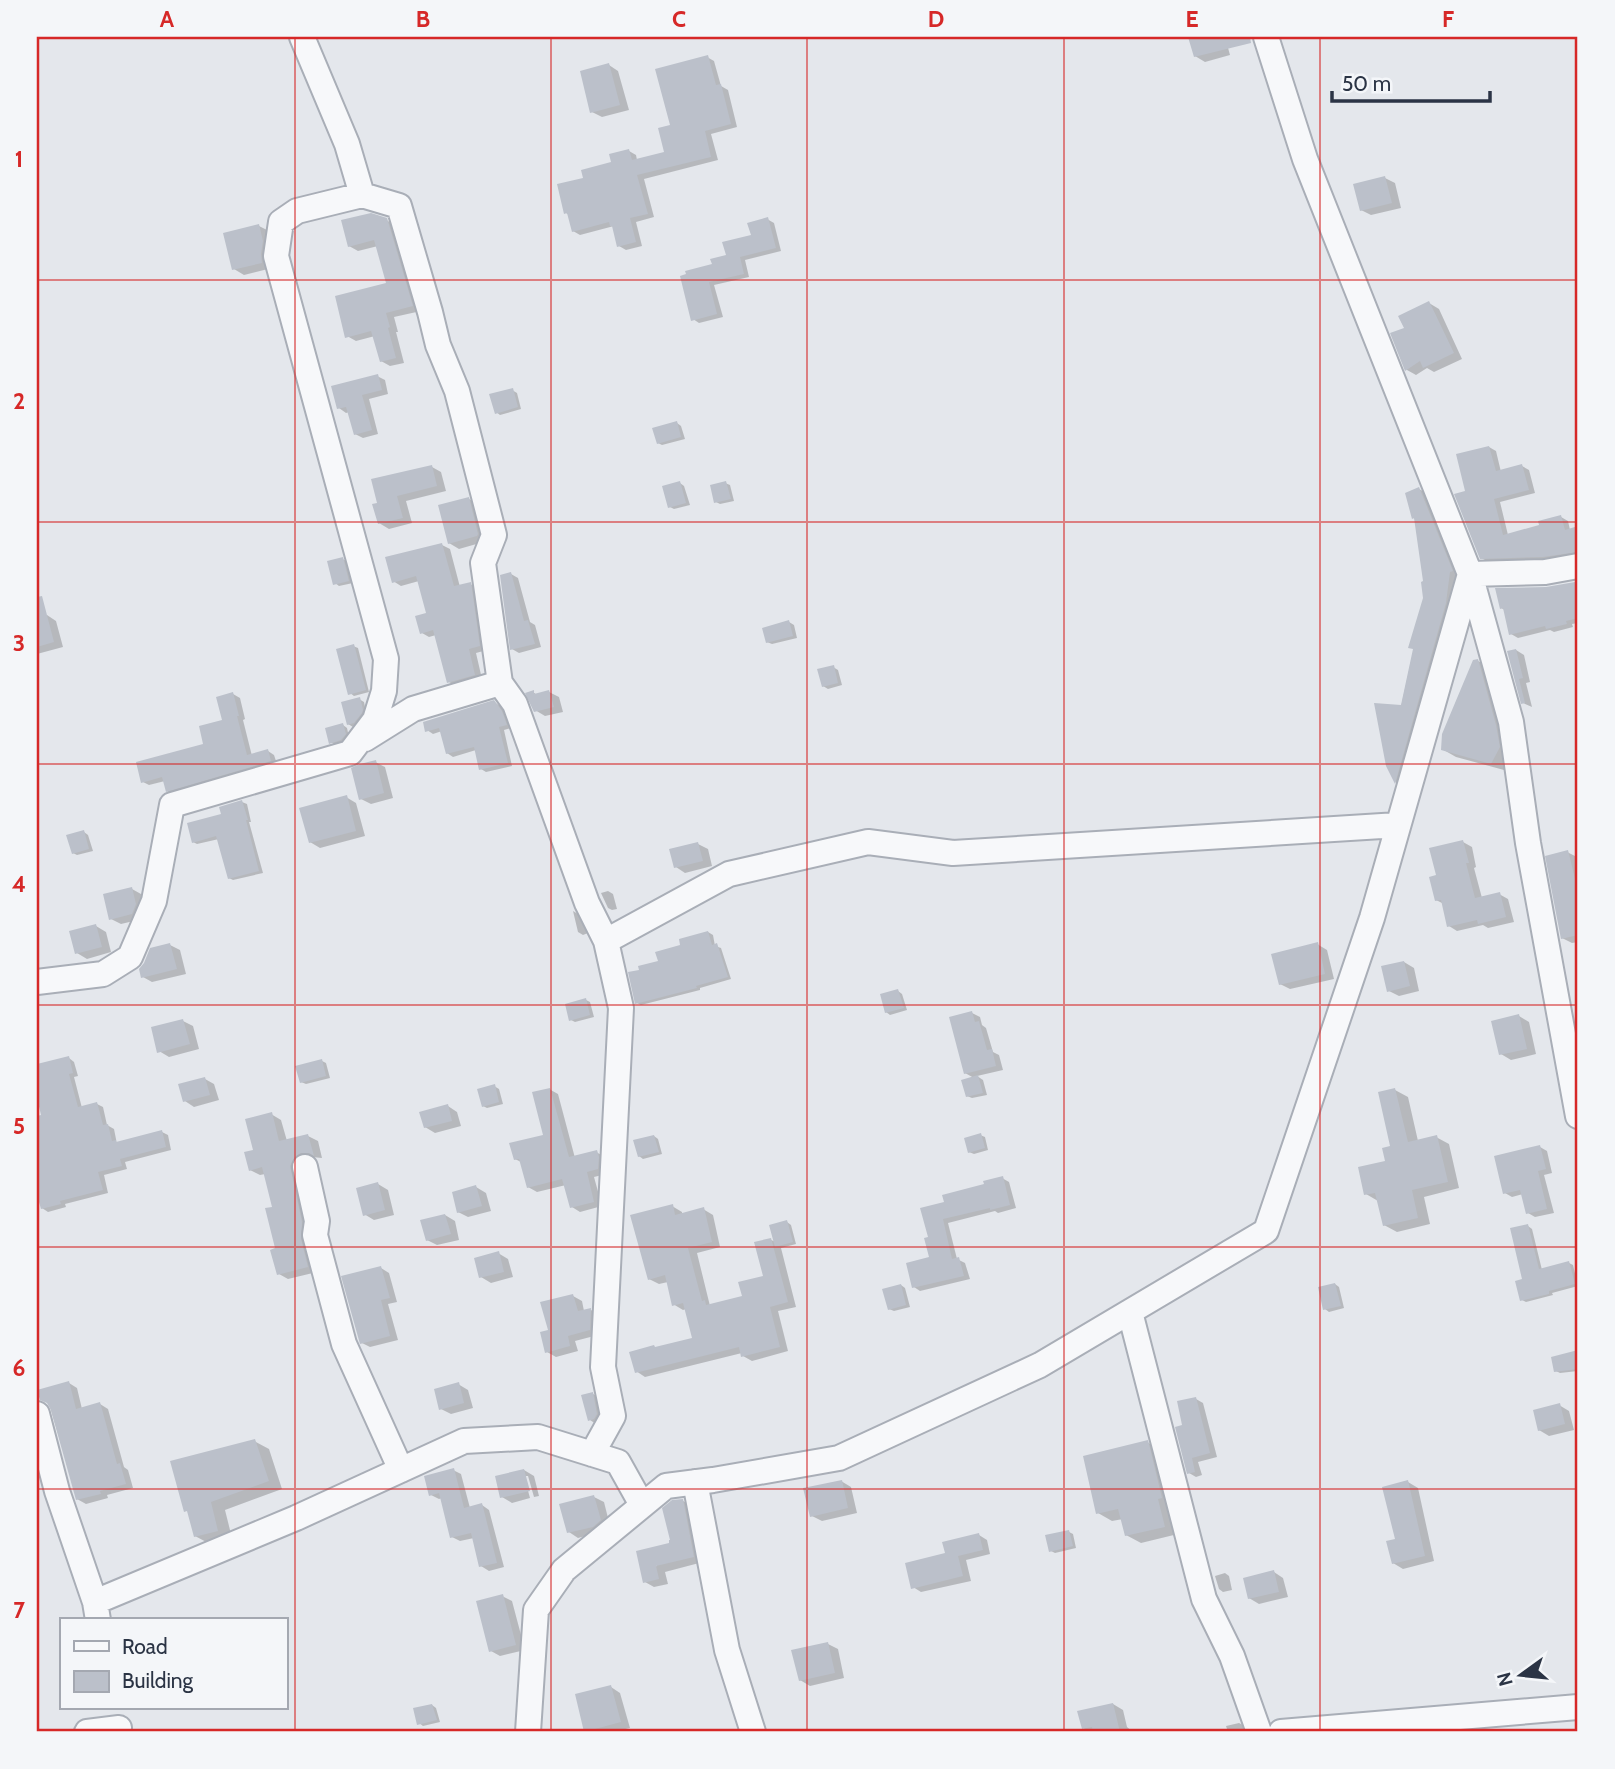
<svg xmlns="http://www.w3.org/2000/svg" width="1615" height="1769" font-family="Cabin,sans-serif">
  <rect width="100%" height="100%" fill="#e4e7ec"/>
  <path fill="#0003" d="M1190 37H1225L1230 55 1205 62 1195 56Z
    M707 57 714 61 721 86 728 90 737 127 711 134 718 160 644 179 654 217 636 222 642 246 626 250 619 246 614 226 580 235 573 231 569 215 566 213 585 179 613 163 629 151 636 155 637 160 666 153 672 127Z
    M609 65 618 71 629 110 602 117 592 112Z
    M1385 178 1395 183 1401 208 1371 215 1361 210Z
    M767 219 774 223 781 251 745 260 749 277 714 285 723 317 699 323 693 319 714 266 753 236Z
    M386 220 395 225 421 311 394 317 398 332H396L404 363 390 366 381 361 375 336 356 341 347 336 388 284 378 246 358 251 349 246Z
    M259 226 269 231 272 268 244 275 234 269Z
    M1429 303 1439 309 1462 359 1434 372 1427 368 1416 375 1407 370V329Z
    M377 376 385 380 388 394 369 399 378 434 363 438 355 434 349 412 346 413 339 408Z
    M512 390 517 393 521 409 500 415 496 412Z
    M677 423 681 426 685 439 662 445 658 443Z
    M1489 447 1496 451 1501 472 1522 466 1529 470 1535 493 1500 502 1508 535 1541 527 1561 517 1568 521 1570 530 1578 528V555L1551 560 1489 562 1481 558 1467 492Z
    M432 467 441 472 446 491 406 501 412 523 389 529 379 523V504Z
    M680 483 684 486 690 505 674 509 670 507Z
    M725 483 730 485 734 501 720 504 716 502Z
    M1419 489 1428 494 1460 575 1404 787 1396 783 1388 766 1425 598V583L1416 519 1413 518Z
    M469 499 478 504 487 541 459 549 449 543Z
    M442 545 450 549 460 587 470 584 478 588 487 650 476 653 482 679 456 686 449 682 436 635 429 637 422 633 428 614 419 581 401 586 393 581Z
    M342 559 347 561 353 583 339 586 335 583Z
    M511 574 518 578 530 622 535 625 541 647 519 653 512 649Z
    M1578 583V623L1572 624 1573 627 1554 632 1550 630 1518 638 1511 634 1505 610 1501 608 1546 589Z
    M47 615 56 621 63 647 37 654V618Z
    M789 622 794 625 797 638 772 644 767 642Z
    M353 646 358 648 369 692 354 696 350 693Z
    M1516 650 1524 655 1530 682 1526 683 1532 707 1523 703 1509 652Z
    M1478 661 1491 668 1512 755 1504 770 1456 757 1442 749Z
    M833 667 838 670 842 685 828 689 823 686Z
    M533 692 537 695 549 692 559 697 563 712 545 716 535 710Z
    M233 694 240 698 245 719 243 720 252 756 268 751 274 755 277 764 174 795 167 791 165 781 149 785 143 782 205 745 224 721Z
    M359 699 364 702 366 712 358 725 353 727 348 724Z
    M494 702 500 706 507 716 511 728 504 730 512 766 486 772 481 769 476 750 453 757 447 753 442 731 433 734 427 730Z
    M343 725 347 728 349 737 346 742 335 745 331 742Z
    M375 762 385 767 393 798 371 804 361 799Z
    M346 797 356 803 365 836 320 848 310 842Z
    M242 802 247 804 251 822H249L263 873 233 880 229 878 219 839 197 844 193 842 223 815Z
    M84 832 88 835 93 851 77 855 73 853Z
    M1463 842 1472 847 1476 867 1474 868 1482 898 1499 894 1508 899 1514 922 1488 928 1483 925 1457 931 1449 926 1444 904 1436 900Z
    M698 844 708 849 712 866 685 873 676 867Z
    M1567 852 1577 857 1578 863V942L1572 943 1562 938Z
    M132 889 141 894 146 911 142 919 121 924 111 919Z
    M608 891 613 894 617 909 612 910 608 908 601 893Z
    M573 911 578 914 588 933 583 935 578 932Z
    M96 926 106 932 111 952 87 959 77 953Z
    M708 932 713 935 715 946 721 948 731 979 700 988V990L641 1005 637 1003 660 962 682 946Z
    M1317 944 1327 950 1334 979 1290 989 1280 984Z
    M170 945 180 950 186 974 152 982 143 977Z
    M1404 962 1414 968 1419 991 1399 996 1389 991Z
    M898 991 902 994 907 1010 890 1015 886 1012Z
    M586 1000 590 1002 594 1017 575 1022 571 1020Z
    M972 1013 980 1017 982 1025 986 1028 993 1052 999 1055 1003 1070 977 1076 983 1080 987 1095 972 1098 967 1096 974 1078 965 1073Z
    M1519 1016 1529 1022 1536 1054 1511 1060 1501 1054Z
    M183 1021 193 1026 199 1049 169 1057 159 1051Z
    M69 1058 74 1062 78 1076 74 1077 82 1108 97 1104 103 1107 107 1125 114 1129 117 1144 162 1132 168 1135 171 1150 125 1162 127 1169 104 1175 108 1193 65 1204 66 1207 48 1212 42 1208 37 1193V1118L43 1116 37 1091V1066Z
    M322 1061 326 1063 330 1078 306 1084 301 1082Z
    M205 1079 214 1084 219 1100 194 1107 185 1101Z
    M494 1086 499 1089 503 1104 487 1108 483 1106Z
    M549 1089 558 1094 575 1158 596 1152 605 1157 606 1174 594 1177 602 1206 580 1212 572 1207 566 1185 537 1192 528 1187 521 1162 515 1159 545 1136Z
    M1395 1090 1408 1097 1418 1141 1436 1137 1449 1144 1459 1188 1424 1197 1430 1224 1397 1232 1384 1225 1378 1201 1366 1194 1388 1162 1392 1147Z
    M448 1106 457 1112 461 1126 435 1133 425 1127Z
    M271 1114 281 1120 287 1141 308 1136 318 1141 322 1158 312 1157 317 1272 288 1279 279 1274 274 1208 265 1174 260 1175 250 1170 255 1151Z
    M980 1135 985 1137 988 1150 974 1154 969 1152Z
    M654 1136 658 1139 662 1154 643 1159 639 1156Z
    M1540 1147 1547 1151 1552 1173 1544 1175 1554 1213 1535 1217 1528 1213 1523 1194 1512 1197 1505 1193Z
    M1002 1178 1009 1182 1016 1208 998 1213 995 1211 948 1223 957 1259 965 1263 970 1279 920 1291 914 1287 931 1258 930 1238 946 1203Z
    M378 1184 388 1190 394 1215 374 1220 364 1214Z
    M476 1187 486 1193 491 1211 468 1217 458 1212Z
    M672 1206 682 1212V1215L703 1209 713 1215 720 1247 697 1253 710 1306 744 1298 765 1277 771 1240 776 1242 787 1222 791 1225 796 1244 781 1248 796 1307 778 1311 788 1351 752 1361 743 1356 742 1353 645 1377 636 1371 657 1349 694 1339 686 1309 683 1310 673 1304 668 1282 659 1284 649 1279Z
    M445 1215 455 1221 459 1240 437 1245 427 1240Z
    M1528 1226 1532 1229 1542 1270 1569 1263 1573 1265 1578 1286 1552 1293 1553 1295 1526 1302 1522 1300 1525 1280Z
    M498 1253 508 1259 513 1277 491 1283 481 1277Z
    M381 1268 389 1273 397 1302 388 1304 398 1340 370 1347 362 1343Z
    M1335 1284 1339 1287 1344 1308 1329 1312 1325 1309Z
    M901 1285 905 1288 910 1307 894 1311 889 1309Z
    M573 1296 582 1301 584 1311 591 1310 599 1315 598 1335 575 1341 578 1351 556 1357 547 1352 550 1331Z
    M1578 1352V1371L1560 1373 1556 1371 1553 1358Z
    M69 1383 77 1388 82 1409 100 1404 108 1409 124 1467 128 1470 133 1488 107 1495 108 1498 86 1504 77 1499 49 1403Z
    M458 1384 468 1390 473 1408 451 1414 441 1409Z
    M593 1394 602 1399 599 1426 590 1420Z
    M1196 1399 1203 1403 1217 1457 1198 1462 1202 1475 1196 1477 1189 1473Z
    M1559 1405 1569 1411 1574 1430 1549 1436 1539 1430Z
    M254 1441 269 1449 282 1489 225 1510 232 1538 210 1544 195 1536 189 1512 186 1510Z
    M1147 1442 1162 1451 1178 1534 1141 1543 1126 1535 1123 1519 1112 1521 1098 1513Z
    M453 1470 461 1474 470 1508 482 1505 489 1510 504 1567 489 1571 481 1566 474 1538 460 1541 452 1537 442 1498 439 1499 431 1495Z
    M524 1470 534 1476 539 1496 534 1497 528 1476H524L530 1498 512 1503 502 1497Z
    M841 1481 851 1487 857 1513 822 1521 812 1516Z
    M1408 1482 1418 1488 1434 1561 1403 1569 1393 1563Z
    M594 1497 604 1502 610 1526 604 1531 578 1538 569 1532Z
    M683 1501 693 1506 703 1562 665 1572 668 1584 654 1587 645 1582 672 1544Z
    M1069 1532 1073 1534 1076 1548 1055 1553 1051 1551Z
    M979 1535 987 1540 990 1554 966 1560 971 1581 921 1592 913 1587 947 1555Z
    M1274 1572 1283 1578 1288 1597 1259 1604 1249 1598Z
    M1225 1573 1229 1576 1232 1590 1223 1592 1219 1589 1215 1576Z
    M502 1596 512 1601 525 1650 500 1656 491 1651Z
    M828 1644 838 1649 844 1678 810 1686 800 1680Z
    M611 1687 620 1693 630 1728 612 1732H589L586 1731Z
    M1113 1704 1123 1710 1127 1727 1133 1732H1090L1083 1728Z
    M432 1705 436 1708 440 1722 423 1726 419 1723Z
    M1239 1723 1249 1728 1250 1732H1228L1226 1726Z
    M1572 1729 1577 1732H1560Z"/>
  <path fill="#bbc0ca" d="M1188 37H1250L1251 43 1194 57Z
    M708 55 716 85 721 84 731 124 705 131 711 157 637 175 648 214 630 218 636 242 617 247 612 226H610L609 222 572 232 567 213 564 214 557 184 583 178 581 170 611 162 609 154 629 149 632 160 664 152 658 128 670 125 655 69Z
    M609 63 620 105 590 113 580 71Z
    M1385 176 1392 203 1360 211 1353 184Z
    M371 213 387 218 413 306 386 313 390 327 388 328 396 358 380 362 371 331 345 338 335 296 386 283 374 240 348 247 341 220Z
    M768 217 776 248 740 257 744 274 709 282 717 314 691 321 680 276 686 274 685 271 712 264 710 259 726 255 722 242 751 235 747 223Z
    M259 224 263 241 261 254 262 263 232 270 223 233Z
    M1429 301 1454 353 1423 368 1420 361 1405 371 1390 333 1404 328 1398 316Z
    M378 374 382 390 362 395 372 430 354 435 346 407 337 409 331 386Z
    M513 388 518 407 495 414 489 394Z
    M677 421 681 437 657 444 652 428Z
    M1489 446 1496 471 1522 464 1529 490 1494 499 1503 535 1539 525 1538 521 1561 515 1565 530 1578 526V552L1543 557 1480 559 1454 494 1465 491 1456 454Z
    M432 465 437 486 397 496 403 518 378 524 372 504 377 503 371 479Z
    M680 481 686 503 668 508 662 486Z
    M726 481 731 499 714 503 710 485Z
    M1419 487 1453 571 1450 572 1446 603 1395 784 1386 766 1374 703 1401 705 1413 649 1408 648 1423 598 1421 582 1423 581 1414 518 1412 519 1405 493Z
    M469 497 478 534 477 536 448 544 438 505Z
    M442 543 454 586 471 582 480 646 469 649 475 675 447 683 433 630 420 634 415 616 426 613 416 576 392 583 385 557Z
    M343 557 349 581 333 585 327 561Z
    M511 572 524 621 528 620 535 644 510 650 500 575Z
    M1575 582 1578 593V618L1566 621 1567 624 1546 629 1545 626 1509 635 1503 608 1500 609 1495 588 1546 587Z
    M42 596 54 642 37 647V597Z
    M789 620 793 636 766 643 762 628Z
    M354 644 366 690 348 695 336 649Z
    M1516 649 1523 678 1519 679 1525 703 1521 704 1507 651Z
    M1478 659 1496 725 1500 747 1491 764 1441 750 1442 734 1473 660Z
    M834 665 838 683 822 687 817 669Z
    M534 690V694L549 690 554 707 534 712 525 693Z
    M233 692 239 716H237L247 755 268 749 271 761 166 792 162 777 141 783 136 762 203 744 199 726 222 720 216 697Z
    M360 697 363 710 362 713 354 723 347 725 341 702Z
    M494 700 502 711 507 725 499 727 508 763 479 770 474 747 446 754 439 728 425 732 423 722Z
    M343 723 346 734 341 740 329 744 325 728Z
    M376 760 384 793 359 800 351 768 360 764Z
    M347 795 356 831 309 843 299 808Z
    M242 800 248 820H246L259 871 228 879 216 836 192 843 187 823 221 814 219 807Z
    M84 830 89 849 72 854 66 835Z
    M1463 840 1469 863H1466L1475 898 1500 892 1506 917 1478 924 1477 920 1447 927 1441 900 1435 901 1429 877 1436 875 1429 848Z
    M698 842 703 861 674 868 669 849Z
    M1568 850 1578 891V935L1561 939 1545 856Z
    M132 887 136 904 132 914 109 920 103 894Z
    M96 924 102 947 75 954 69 931Z
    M708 931 712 945 717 943 728 977 696 986 697 988 635 1004 628 972 639 970 638 966 658 961 655 952 680 945 679 939Z
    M1318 942 1325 974 1279 985 1271 954Z
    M170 943 177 969 141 978 139 969 144 963 150 948Z
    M1404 961 1410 986 1387 992 1381 966Z
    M898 989 904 1008 885 1013 880 994Z
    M586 998 590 1015 569 1021 565 1004Z
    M972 1011 975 1022 979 1021 987 1050 992 1049 996 1066 964 1074 949 1017Z
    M1519 1014 1527 1049 1499 1055 1491 1021Z
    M183 1019 190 1044 157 1053 151 1027Z
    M69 1056 73 1073 69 1074 78 1107 97 1102 103 1125 108 1124 112 1141 116 1140V1142L162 1130 166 1147 120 1159 122 1166 98 1172 103 1190 60 1201 61 1204 41 1209 37 1195V1116L41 1115 37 1098V1064Z
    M322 1059 326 1076 300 1083 295 1066Z
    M978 1075 983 1093 966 1097 961 1080Z
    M205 1077 210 1095 183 1102 178 1084Z
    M495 1084 499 1102 482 1107 477 1089Z
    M550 1088 569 1157 597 1150 599 1157 598 1169 587 1172 594 1202 570 1208 562 1179 527 1188 519 1159 514 1160 509 1143 543 1135 532 1092Z
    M1395 1088 1408 1142 1437 1135 1448 1182 1412 1190 1418 1218 1383 1226 1375 1193 1364 1195 1358 1167 1385 1161 1382 1148 1390 1146 1378 1092Z
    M448 1104 452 1121 424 1128 419 1112Z
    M272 1112 279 1141 308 1134 314 1156 309 1153H301L295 1157 290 1166 302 1222 301 1239 308 1267 277 1275 270 1250 275 1248 265 1208 272 1207 262 1167 249 1171 244 1152 253 1150 245 1119Z
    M981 1133 985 1148 968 1153 964 1138Z
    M654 1135 659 1152 638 1157 633 1140Z
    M1540 1145 1546 1169 1538 1171 1547 1209 1526 1214 1520 1190 1503 1194 1494 1156Z
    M1003 1176 1010 1205 990 1210V1208L943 1219 952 1259 959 1257 964 1276 912 1288 906 1263 929 1257 924 1238 928 1237 920 1208 944 1202 942 1195 984 1184 983 1181Z
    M378 1182 385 1210 363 1216 356 1188Z
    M476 1185 482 1206 457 1213 452 1192Z
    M673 1204 675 1215 704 1207 712 1242 688 1248 702 1301 705 1300 706 1305 742 1296 738 1282 763 1276 754 1242 771 1238 788 1302 770 1307 780 1347 741 1357 739 1347 635 1373 629 1352 654 1345 655 1347 692 1338 683 1303 672 1306 665 1275 648 1280 630 1215Z
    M445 1214 451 1234 426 1241 420 1220Z
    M787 1220 793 1242 775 1247 769 1225Z
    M1528 1224 1539 1269 1569 1261 1575 1284 1549 1291V1294L1520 1301 1515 1281 1522 1279 1510 1228Z
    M499 1251 504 1272 479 1278 474 1258Z
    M381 1266 390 1298 381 1300 390 1336 360 1344 341 1276Z
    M1335 1283 1341 1306 1323 1310 1318 1287Z
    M901 1284 906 1305 888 1310 882 1289Z
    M573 1294 578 1311 591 1308 590 1330 568 1336 570 1346 545 1353 540 1332 548 1330 540 1302Z
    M1578 1350V1369L1554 1372 1551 1357Z
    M69 1381 76 1409 100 1402 117 1464 120 1463 126 1484 100 1491 101 1494 76 1500 51 1410 47 1403 40 1400 37 1390Z
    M459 1382 464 1403 439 1410 434 1389Z
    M593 1392 597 1414 594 1419 588 1421 581 1395Z
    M1196 1397 1210 1453 1192 1458 1195 1472 1187 1474 1175 1427 1182 1425 1177 1401Z
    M1560 1403 1565 1424 1538 1431 1533 1410Z
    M255 1439 269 1481 211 1502 218 1531 194 1537 187 1511 184 1512 170 1461Z
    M1148 1440 1162 1498 1158 1499 1165 1527 1125 1536 1118 1509 1096 1514 1083 1456Z
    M454 1468 464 1508 482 1503 497 1563 479 1567 471 1533 450 1538 439 1493 429 1496 424 1476Z
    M524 1469 530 1491 500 1498 495 1476Z
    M842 1480 848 1508 810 1517 803 1488Z
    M1408 1480 1425 1556 1392 1564 1386 1541 1395 1539 1382 1487Z
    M594 1495 601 1520 593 1527 567 1533 559 1504Z
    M683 1499 694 1557 656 1566 659 1579 643 1583 636 1551 669 1543V1540H670L662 1508 672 1500Z
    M1069 1530 1073 1546 1049 1552 1045 1535Z
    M979 1533 983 1550 958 1556 963 1576 911 1589 905 1563 945 1553 942 1542Z
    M1274 1570 1279 1592 1248 1599 1243 1578Z
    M503 1594 516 1645 489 1652 476 1601Z
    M828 1642 835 1673 799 1681 791 1650Z
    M611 1685 621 1722 584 1732 575 1694Z
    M1113 1703 1120 1732H1093L1092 1727 1082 1729 1077 1711Z
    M432 1704 437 1720 417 1725 413 1708Z"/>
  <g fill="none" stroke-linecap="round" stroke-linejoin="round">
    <defs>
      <path id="minor" d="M362 195 399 206 430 312 438 345 457 391 494 535 483 563 500 683 515 704 587 903 606 941 621 1008 603 1367 613 1416 592 1454
        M1578 566 1545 572 1470 574 1511 722 1528 843 1578 1116
        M365 739 413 709 500 683
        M606 941 729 874 868 842 953 853 1398 825
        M37 982 103 974 130 957 154 901 172 805 350 753 375 720 384 691 386 659 276 256 281 222 297 211 362 195 347 144 302 37
        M305 1167 317 1221 315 1235 344 1344 401 1470
        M1130 1312 1204 1599 1232 1656 1259 1732
        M37 1414 57 1491 95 1602
        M695 1482 727 1650 753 1732
        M98 1620 95 1602 296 1518 464 1441 538 1437 618 1462 642 1505
        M87 1732 119 1728
        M528 1732 536 1610 564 1570 666 1486 713 1480 839 1458 1040 1365 1266 1231 1372 918 1470 574 1305 159 1266 37
        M1281 1732 1578 1707"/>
    </defs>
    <use href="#minor" stroke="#a9aeb7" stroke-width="28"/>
    <use href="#minor" stroke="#f7f8fa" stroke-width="24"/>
  </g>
  <path fill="none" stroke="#d62828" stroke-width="2" stroke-opacity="0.55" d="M295 37V1732M551 37V1732M807 37V1732M1064 37V1732M1320 37V1732M37 280H1578M37 522H1578M37 764H1578M37 1005H1578M37 1247H1578M37 1489H1578"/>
  <rect width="1615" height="1769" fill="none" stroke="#f4f6f9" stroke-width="77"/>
  <rect x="60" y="1618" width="228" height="91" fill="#f4f6f9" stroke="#a4a8b1" stroke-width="2"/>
  <rect x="74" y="1641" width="35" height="10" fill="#f7f8fa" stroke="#a4a8b1" stroke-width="2"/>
  <text x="122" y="1654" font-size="21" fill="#2b3445">Road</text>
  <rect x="74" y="1671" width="35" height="21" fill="#bbc0ca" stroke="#a4a8b1" stroke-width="2"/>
  <text x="122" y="1688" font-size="21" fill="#2b3445">Building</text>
  <g transform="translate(1521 1675) rotate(255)" stroke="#f4f6f9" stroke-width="5" paint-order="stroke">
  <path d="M0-5L12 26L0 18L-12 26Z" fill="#2b3445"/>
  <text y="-10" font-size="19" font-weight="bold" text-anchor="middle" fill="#2b3445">N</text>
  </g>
  <path d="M1332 91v10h158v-10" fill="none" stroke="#2b3445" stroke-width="3.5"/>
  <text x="1342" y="91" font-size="21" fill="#2b3445" stroke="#f4f6f9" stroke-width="5" paint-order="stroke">50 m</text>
  <rect x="38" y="38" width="1538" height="1692" fill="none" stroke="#d62828" stroke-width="2.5"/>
  <g font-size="23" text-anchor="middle" font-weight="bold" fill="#d62828">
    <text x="167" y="27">A</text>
    <text x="423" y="27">B</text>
    <text x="679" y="27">C</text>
    <text x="936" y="27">D</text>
    <text x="1192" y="27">E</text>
    <text x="1448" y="27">F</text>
    <text x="19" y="167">1</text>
    <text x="19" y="409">2</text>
    <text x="19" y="651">3</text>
    <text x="19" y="892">4</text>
    <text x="19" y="1134">5</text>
    <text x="19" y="1376">6</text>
    <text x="19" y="1618">7</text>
  </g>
</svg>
